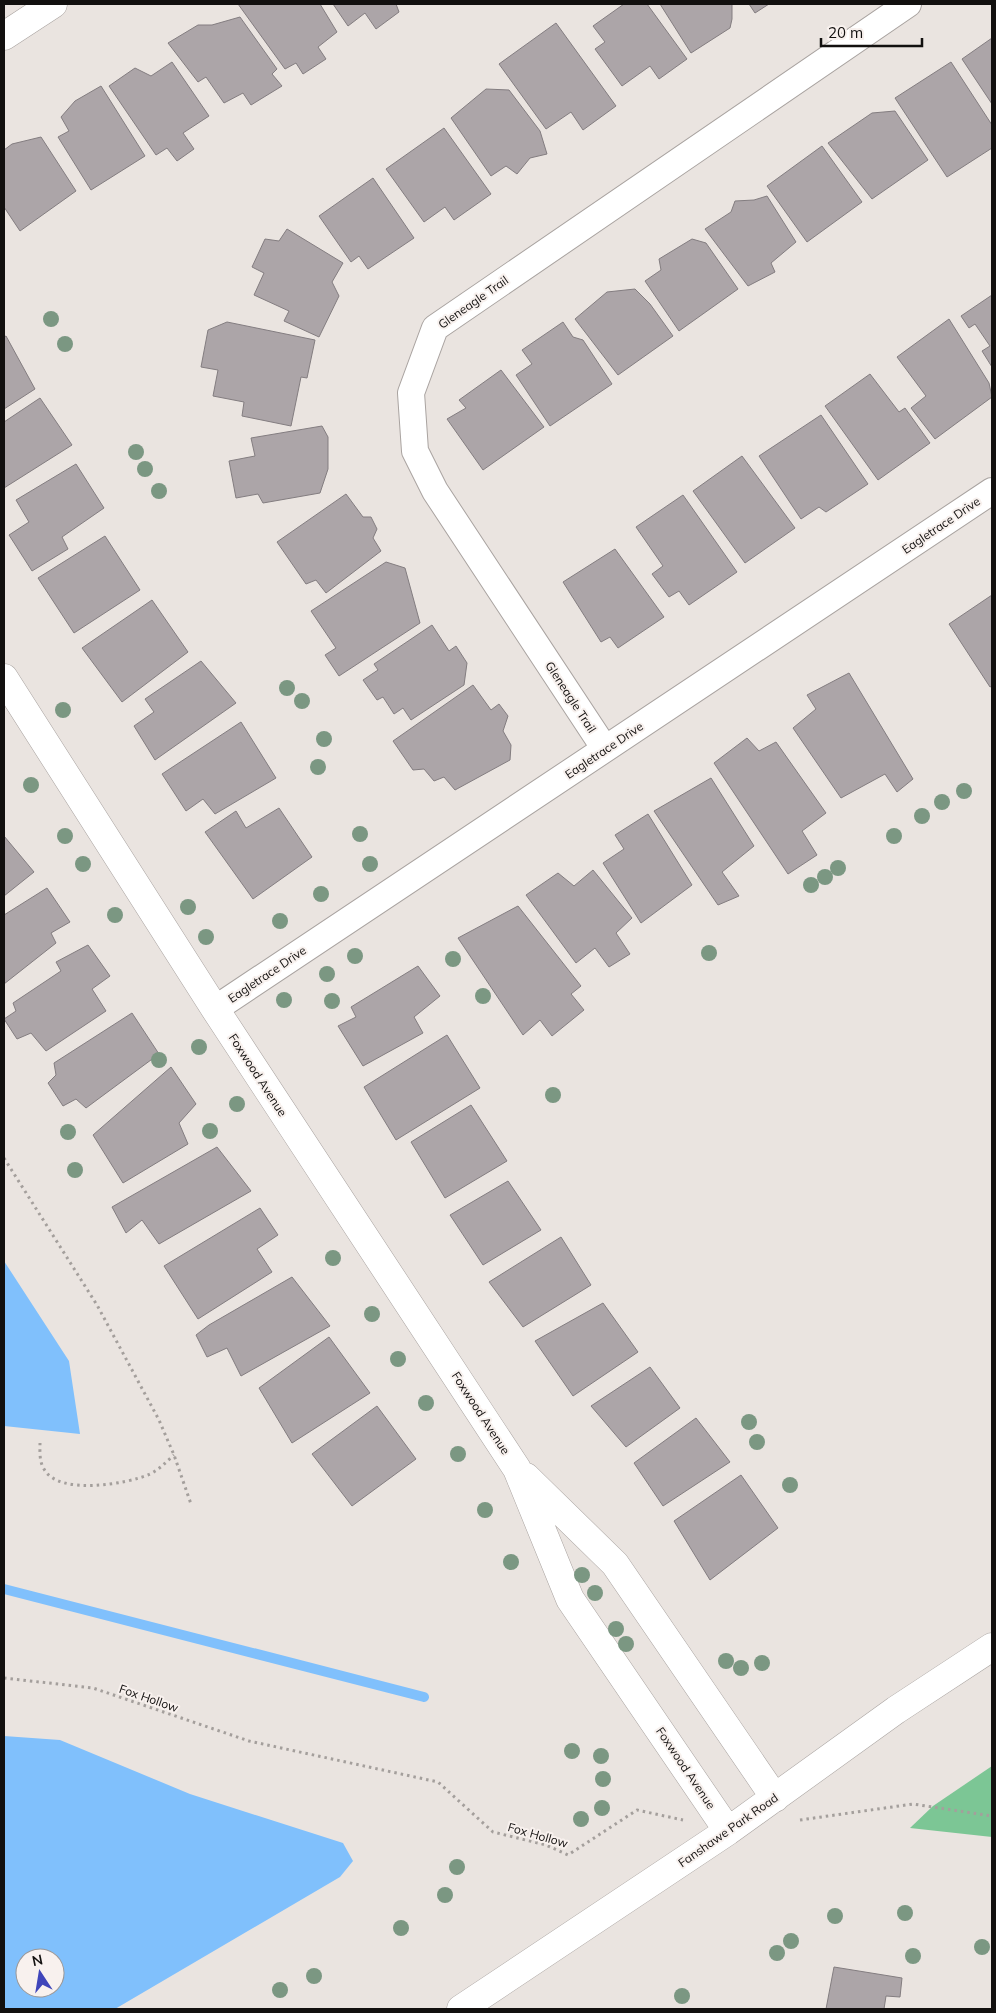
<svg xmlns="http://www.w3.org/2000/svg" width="996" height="2013" font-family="Mulish,sans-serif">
  <rect width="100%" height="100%" fill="#eae4e0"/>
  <path fill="#7cc695" d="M992 1766V1837L910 1828 933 1806Z"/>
  <path fill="#80c0fc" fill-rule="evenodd" d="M4 1261 69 1361 80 1434 4 1426Z
    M4 1736 60 1740 190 1794 343 1843 353 1861 340 1877 115 2009H4ZM25 1958H55V1988H25Z"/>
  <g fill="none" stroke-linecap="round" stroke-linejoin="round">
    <path stroke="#80c0fc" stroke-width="10" d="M4 1589 424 1697"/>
  </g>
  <path fill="#aca5a8" stroke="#837d80" d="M238 4H320L337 32 318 47 326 59 303 74 296 63 285 69Z
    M333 4H396L399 12 376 29 365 13 348 26Z
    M624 4H647L687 59 659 79 650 66 622 86 595 49 605 42 593 26Z
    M660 4H732V19L730 28 691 53Z
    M749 4H769L755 13Z
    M240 17 277 69 272 74 282 86 251 105 243 93 224 103 206 77 198 82 168 43 198 25H212Z
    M556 23 616 106 583 130 571 112 546 129 499 64Z
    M992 38V104L962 59Z
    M172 62 209 116 183 133 194 149 177 161 167 148 156 155 109 86 135 68 151 76Z
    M951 62 992 125V148L947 177 895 98Z
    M101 86 145 156 91 190 58 137 69 131 61 117 75 101Z
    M486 89 509 90 540 131 547 154 530 158 517 174 506 166 491 176 451 118Z
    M895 111 928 160 872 199 828 143 872 113Z
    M444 128 491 194 454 220 445 207 424 222 386 169Z
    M41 137 76 191 20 231 4 207V150L12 144Z
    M822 146 862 202 807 242 767 186Z
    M373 178 414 238 368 269 359 256 351 262 319 216Z
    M767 196 796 242 771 263 775 272 748 286 705 229 731 212 735 201 754 200Z
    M287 229 343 263 332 282 339 296 319 337 284 321 289 311 254 295 264 273 252 267 265 239 279 241Z
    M692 239 706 243 738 289 679 331 645 281 661 270 659 259Z
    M635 289 650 304 673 336 618 375 575 319 607 292Z
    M992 295V367L982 351 990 346 975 324 969 328 961 316Z
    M949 319 989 383 992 397 935 439 911 408 926 396 897 357Z
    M227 322 315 340 307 378 301 377 291 426 242 416 244 402 213 396 218 370 201 367 208 330Z
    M563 322 573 337 583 340 612 384 550 426 516 375 532 364 522 350Z
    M6 336 35 389 4 409V337Z
    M501 370 544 427 483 470 447 419 466 408 459 400Z
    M870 374 899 412 905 408 930 443 878 480 825 406Z
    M40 398 72 445 4 488V422Z
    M821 415 868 484 826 512 819 507 801 519 759 456Z
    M322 426 328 437V469L320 493 263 503 258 494 236 498 229 461 255 456 251 438Z
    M742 456 795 528 745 563 693 491Z
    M76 464 104 508 62 537 68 549 32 571 9 535 29 522 16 500Z
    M346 494 363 517H371L377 529 373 538 381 551 326 593 316 580 306 584 277 542Z
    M683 495 737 572 689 605 679 591 669 597 652 574 663 566 636 527Z
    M105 536 140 590 74 633 38 578Z
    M615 549 664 617 618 648 610 637 601 642 563 582Z
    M386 562 405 568 420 623 339 676 325 655 336 648 311 611Z
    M992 595V686L990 687 949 624Z
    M152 600 188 652 122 702 82 648Z
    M432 625 449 651 456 646 467 663 464 685 411 720 403 708 394 714 383 697 377 700 363 680 378 670 374 664Z
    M201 661 236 703 155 760 134 726 154 712 145 699Z
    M849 673 913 779 897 792 885 774 841 798 793 728 816 709 807 695Z
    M473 685 491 710 499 704 508 716 503 731 511 745 510 760 455 790 444 777 434 781 424 769 413 770 393 741Z
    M241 722 276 778 215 814 203 799 186 811 162 774Z
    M747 738 759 751 776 742 826 813 802 831 817 855 788 874 714 763Z
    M711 778 754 846 722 872 739 896 718 905 654 811Z
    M279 808 312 857 253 899 205 832 236 811 246 828Z
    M648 814 692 885 641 923 603 863 624 849 615 835Z
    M4 836 34 872 4 896Z
    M593 870 632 918 616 933 630 954 609 967 595 948 576 963 526 895 558 873 574 886Z
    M47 888 70 922 51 933 56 943 4 984V915Z
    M518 906 581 986 571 994 584 1010 552 1036 540 1020 523 1035 458 938Z
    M88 945 110 976 92 989 106 1011 46 1051 31 1033 17 1039 4 1019 16 1011 13 1003 61 971 56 962Z
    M418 966 440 996 414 1017 423 1033 363 1066 338 1026 356 1017 351 1007Z
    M132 1013 159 1054 86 1108 76 1099 63 1106 48 1083 56 1075 54 1063Z
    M447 1035 480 1088 396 1140 364 1087Z
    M171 1067 196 1104 179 1123 188 1144 123 1183 93 1135Z
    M471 1105 507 1161 445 1198 411 1142Z
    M217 1147 251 1191 159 1244 142 1220 126 1233 112 1207Z
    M508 1181 541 1230 483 1265 450 1215Z
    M260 1208 278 1235 257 1249 272 1272 198 1319 164 1266Z
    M561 1237 591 1285 523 1327 489 1282Z
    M292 1277 330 1326 241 1376 227 1348 207 1357 196 1335 209 1325Z
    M603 1303 638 1352 573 1396 535 1341Z
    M329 1337 370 1393 292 1443 259 1388Z
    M650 1367 680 1408 626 1447 591 1406Z
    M377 1406 416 1459 352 1506 312 1454Z
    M696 1418 730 1462 663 1506 634 1463Z
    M741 1475 778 1528 710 1580 674 1521Z
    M834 1967 902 1978 900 1997 886 1996 884 2009H826Z"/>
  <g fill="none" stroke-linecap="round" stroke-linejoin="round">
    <defs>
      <path id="street" d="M605 749 435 491 415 451 411 393 435 328 908 4
        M215 1009 992 491"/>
      <path id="secondary" d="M4 36 53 4
        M4 678 215 1009 517 1469 570 1599 728 1831
        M526 1477 615 1564 775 1798
        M461 2009 728 1831 896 1710 992 1647"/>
    </defs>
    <use href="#street" stroke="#a9a3a0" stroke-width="28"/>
    <use href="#secondary" stroke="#a9a3a0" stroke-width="29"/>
    <path stroke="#a49f9c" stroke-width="3" stroke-dasharray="2.5 4" stroke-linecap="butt" d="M4 1158 97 1305 159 1420 174 1455 191 1504 174 1455
      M40 1443C40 1451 39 1461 44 1469 58 1496 128 1484 150 1474 160 1469 166 1462 174 1455
      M4 1678 93 1688 249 1741 438 1782 493 1832 546 1845 568 1855 637 1810 683 1820
      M800 1820 913 1804 992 1816"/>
    <use href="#street" stroke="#fff" stroke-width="26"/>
    <use href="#secondary" stroke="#fff" stroke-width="28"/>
  </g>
  <g fill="#7b9782">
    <circle cx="51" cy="319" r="8"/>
    <circle cx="65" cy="344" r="8"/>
    <circle cx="136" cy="452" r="8"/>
    <circle cx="145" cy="469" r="8"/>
    <circle cx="159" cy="491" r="8"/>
    <circle cx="287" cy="688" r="8"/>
    <circle cx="302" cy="701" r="8"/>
    <circle cx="63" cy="710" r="8"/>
    <circle cx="324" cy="739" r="8"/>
    <circle cx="318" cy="767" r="8"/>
    <circle cx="31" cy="785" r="8"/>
    <circle cx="964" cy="791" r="8"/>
    <circle cx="942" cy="802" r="8"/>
    <circle cx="922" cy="816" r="8"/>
    <circle cx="360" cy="834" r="8"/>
    <circle cx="65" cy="836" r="8"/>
    <circle cx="894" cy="836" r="8"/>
    <circle cx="83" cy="864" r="8"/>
    <circle cx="370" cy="864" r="8"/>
    <circle cx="838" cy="868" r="8"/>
    <circle cx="825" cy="877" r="8"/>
    <circle cx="811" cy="885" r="8"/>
    <circle cx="321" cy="894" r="8"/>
    <circle cx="188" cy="907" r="8"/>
    <circle cx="115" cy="915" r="8"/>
    <circle cx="280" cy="921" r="8"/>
    <circle cx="206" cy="937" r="8"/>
    <circle cx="709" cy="953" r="8"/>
    <circle cx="355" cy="956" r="8"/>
    <circle cx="453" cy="959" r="8"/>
    <circle cx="327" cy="974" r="8"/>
    <circle cx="483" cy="996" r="8"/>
    <circle cx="284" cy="1000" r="8"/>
    <circle cx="332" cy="1001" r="8"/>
    <circle cx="199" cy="1047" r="8"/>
    <circle cx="159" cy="1060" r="8"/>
    <circle cx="553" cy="1095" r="8"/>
    <circle cx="237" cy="1104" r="8"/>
    <circle cx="210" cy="1131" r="8"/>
    <circle cx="68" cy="1132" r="8"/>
    <circle cx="75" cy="1170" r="8"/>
    <circle cx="333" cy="1258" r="8"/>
    <circle cx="372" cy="1314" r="8"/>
    <circle cx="398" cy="1359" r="8"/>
    <circle cx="426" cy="1403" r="8"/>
    <circle cx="749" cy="1422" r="8"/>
    <circle cx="757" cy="1442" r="8"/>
    <circle cx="458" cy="1454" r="8"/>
    <circle cx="790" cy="1485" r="8"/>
    <circle cx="485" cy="1510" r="8"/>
    <circle cx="511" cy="1562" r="8"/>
    <circle cx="582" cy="1575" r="8"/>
    <circle cx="595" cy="1593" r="8"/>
    <circle cx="616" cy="1629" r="8"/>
    <circle cx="626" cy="1644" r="8"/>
    <circle cx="726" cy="1661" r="8"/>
    <circle cx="762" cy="1663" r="8"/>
    <circle cx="741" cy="1668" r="8"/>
    <circle cx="572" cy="1751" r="8"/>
    <circle cx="601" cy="1756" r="8"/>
    <circle cx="603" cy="1779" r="8"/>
    <circle cx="602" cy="1808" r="8"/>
    <circle cx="581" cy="1819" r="8"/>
    <circle cx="457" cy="1867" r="8"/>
    <circle cx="445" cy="1895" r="8"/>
    <circle cx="905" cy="1913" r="8"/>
    <circle cx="835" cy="1916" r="8"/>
    <circle cx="401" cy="1928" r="8"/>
    <circle cx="791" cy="1941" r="8"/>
    <circle cx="982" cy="1947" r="8"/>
    <circle cx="777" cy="1953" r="8"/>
    <circle cx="913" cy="1956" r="8"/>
    <circle cx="314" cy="1976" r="8"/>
    <circle cx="280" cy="1990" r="8"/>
    <circle cx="682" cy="1996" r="8"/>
  </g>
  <g text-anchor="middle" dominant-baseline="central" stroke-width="4" stroke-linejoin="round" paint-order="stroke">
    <g font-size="12" fill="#12100f" stroke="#f8f1ee">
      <text transform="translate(473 302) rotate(-35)">Gleneagle Trail</text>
      <text transform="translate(941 525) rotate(-34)">Eagletrace Drive</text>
      <text transform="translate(571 697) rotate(57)">Gleneagle Trail</text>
      <text transform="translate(604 750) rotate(-34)">Eagletrace Drive</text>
      <text transform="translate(267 974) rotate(-34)">Eagletrace Drive</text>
      <text transform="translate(258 1075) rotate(57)">Foxwood Avenue</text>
      <text transform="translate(481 1413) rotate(57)">Foxwood Avenue</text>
      <text transform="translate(149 1698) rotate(19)">Fox Hollow</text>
      <text transform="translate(686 1768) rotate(56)">Foxwood Avenue</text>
      <text transform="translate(728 1830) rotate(-35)">Fanshawe Park Road</text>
      <text transform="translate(538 1835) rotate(16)">Fox Hollow</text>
    </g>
  </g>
  <rect width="996" height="2013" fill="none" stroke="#12100f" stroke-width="10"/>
  <g transform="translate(40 1973) rotate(348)"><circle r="24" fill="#f8f1ee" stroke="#9c9795"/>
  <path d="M0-4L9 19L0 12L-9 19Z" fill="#3f45ba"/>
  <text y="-8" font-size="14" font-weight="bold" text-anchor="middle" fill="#12100f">N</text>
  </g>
  <path d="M821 38v8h101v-8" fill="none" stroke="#12100f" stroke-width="2.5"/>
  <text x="828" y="38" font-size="15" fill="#12100f" stroke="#f8f1ee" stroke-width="4" paint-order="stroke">20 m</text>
</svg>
